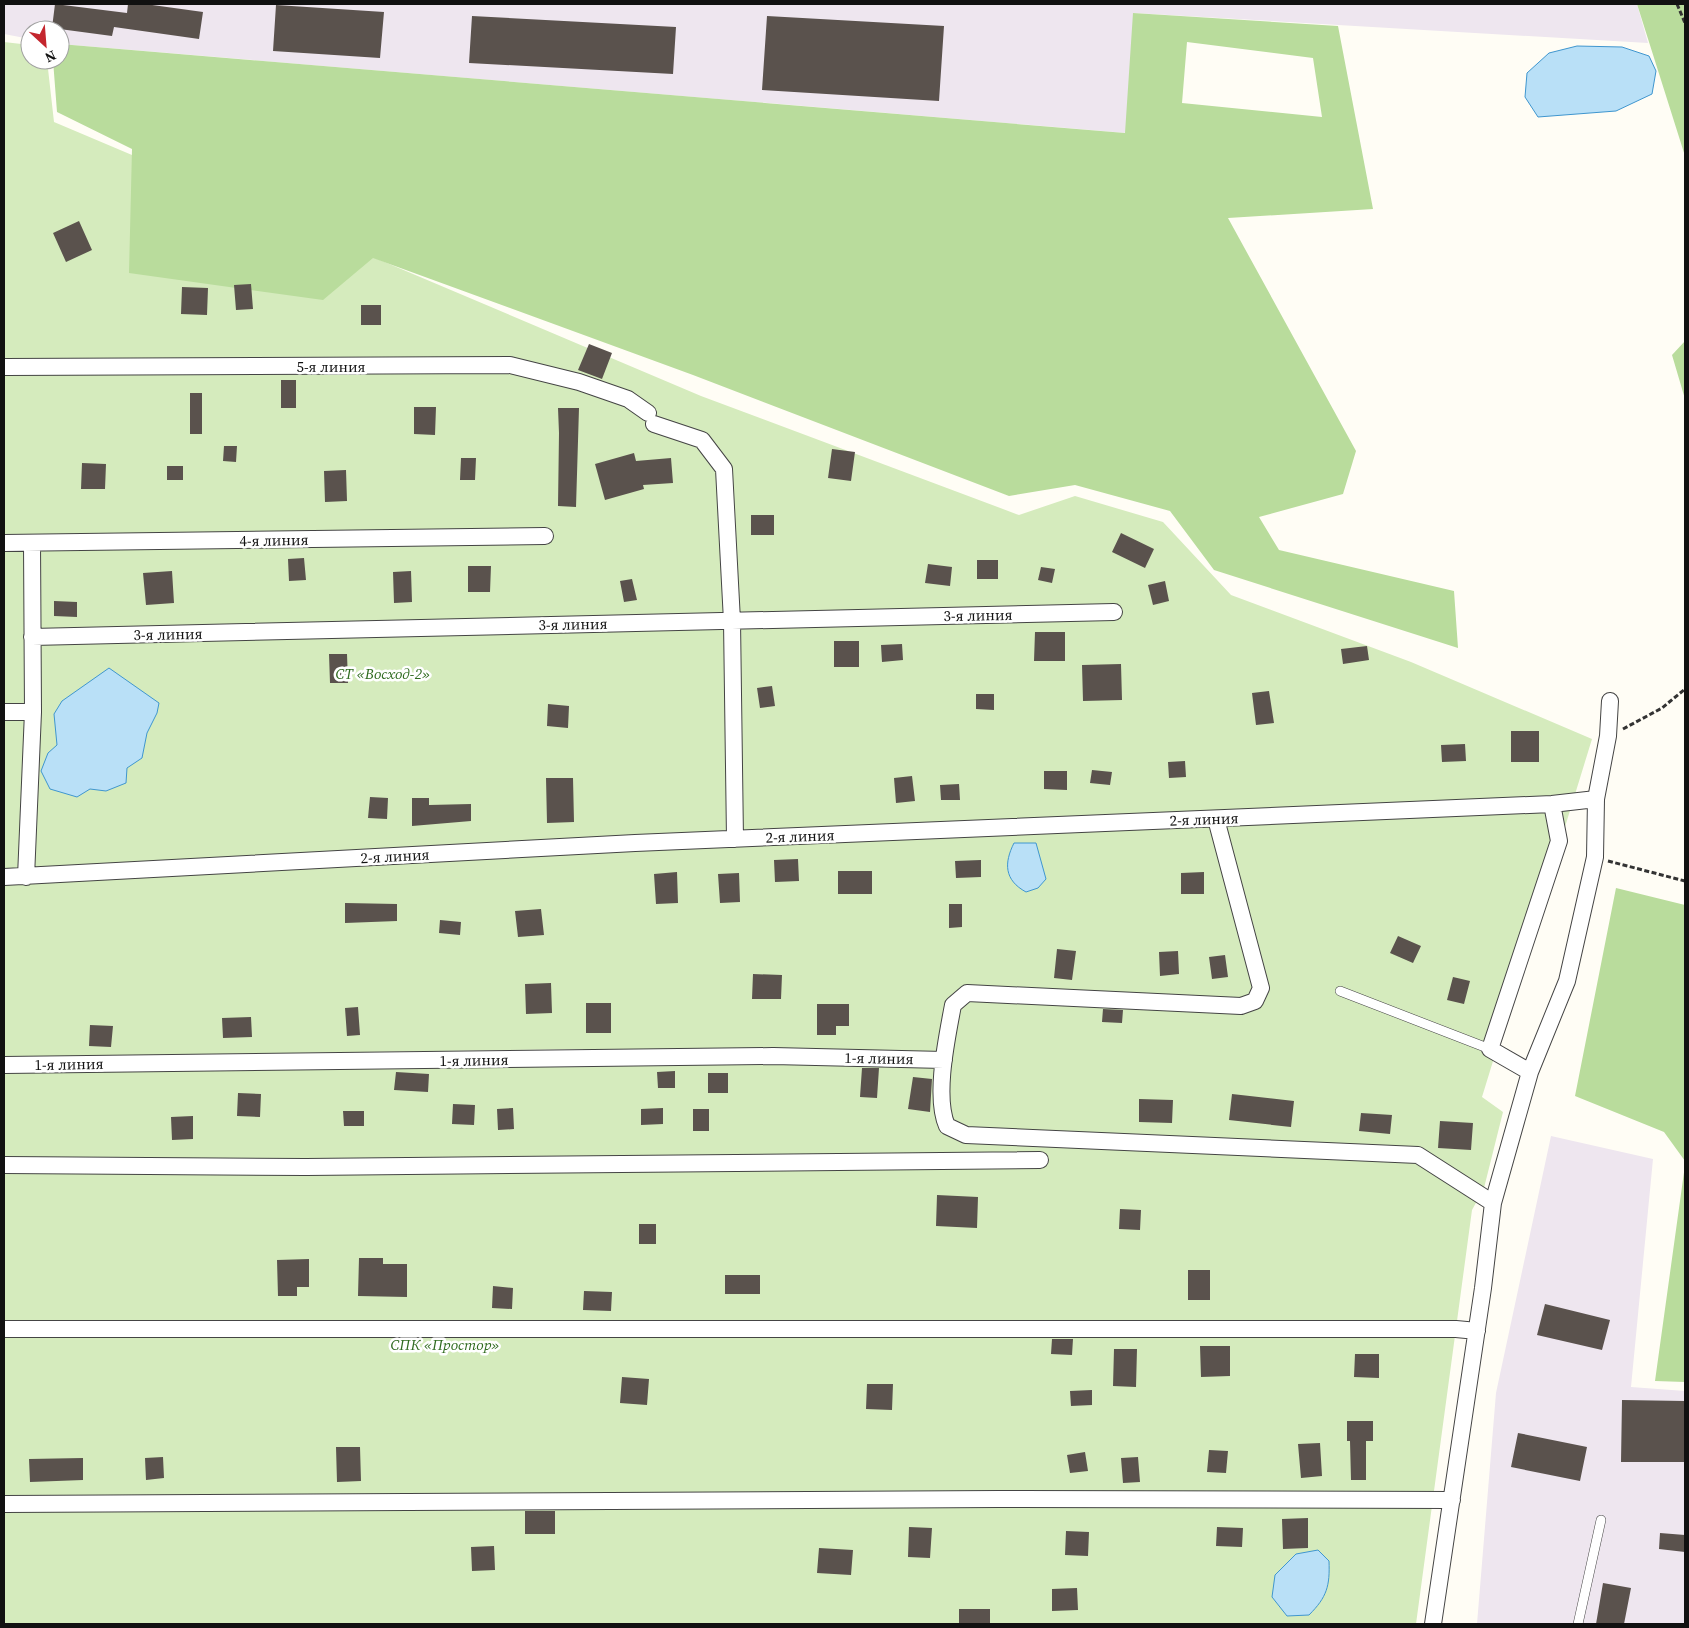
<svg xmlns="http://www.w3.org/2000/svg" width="1689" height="1628" font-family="'Source Serif 4',serif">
  <rect width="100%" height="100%" fill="#fffdf5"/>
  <path fill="#eee6ef" d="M4 4H1637L1648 43 1134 13 1126 133 60 44V30H30V39L4 34Z
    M1551 1136 1653 1159 1631 1387 1685 1391V1624H1477L1496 1393Z"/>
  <path fill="#d5ebbd" d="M4 42 30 45V60H47L54 122 701 396 1019 515 1075 496 1163 522 1231 595 1411 662 1592 739 1482 1097 1503 1112 1484 1188 1472 1210 1416 1624H4V1070L584 1062 583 1049 4 1057Z"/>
  <path fill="#b9dc9c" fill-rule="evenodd" d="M1637 4H1685V156Z
    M1133 13 1338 26 1373 209 1228 218 1356 451 1343 494 1259 517 1279 550 1454 591 1458 648 1214 570 1170 511 1075 485 1009 496 693 375 373 258 323 300 129 273 132 149 57 112 53 60H60V44L1125 133ZM1187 42 1313 58 1322 117 1182 103Z
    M1685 341V399L1672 355Z
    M1616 888 1685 905V1161L1664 1132 1575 1096Z
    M1685 1165V1382L1655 1381Z"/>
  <path fill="#b9e0f7" stroke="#3f96cf" d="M1577 46 1622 47 1649 56 1656 71 1652 94 1616 111 1538 117 1525 97 1527 73 1549 53Z
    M109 668 159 703 157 713 147 733 142 758 127 768 126 783 106 791 90 789 77 797 50 789 41 771 48 753 57 745 54 714 62 701Z
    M1014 843H1036L1046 879 1038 888 1026 892C1004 880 1004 863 1014 843Z
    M1318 1550 1329 1561C1330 1586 1327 1597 1309 1615L1287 1616 1272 1597 1275 1575 1296 1554Z"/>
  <path fill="#5a524d" d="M55 4 127 13 128 4H145L203 12 199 39 114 27 112 36 52 28Z
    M276 5 384 12 380 58 273 51Z
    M472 16 676 27 673 74 469 63Z
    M767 16 944 26 939 101 762 90Z
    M79 221 92 250 66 262 53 233Z
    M251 284 253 309 236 310 234 285Z
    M182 287 208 288 207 315 181 314Z
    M361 305H381V325H361Z
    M589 344 612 353 602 379 578 370Z
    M281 380H296V408H281Z
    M190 393H202V434H190Z
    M414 407H436L435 435 414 434Z
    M558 408H579L576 507 558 506 559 433Z
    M224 446H237L236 462 223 461Z
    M832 449 855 452 851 481 828 478Z
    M634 453 636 461 671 458 673 483 643 485 644 489 605 500 595 464Z
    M461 458H476L475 480H460Z
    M82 463 106 464 105 489H81Z
    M167 466H183V480H167Z
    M346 470 347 501 325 502 324 471Z
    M751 515H774V535H751Z
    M1121 533 1154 549 1145 568 1112 552Z
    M304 558 306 580 289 581 288 559Z
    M977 560H998V579H977Z
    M928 564 952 567 950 586 925 583Z
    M468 566H491L490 592H468Z
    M1041 567 1055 569 1052 583 1038 580Z
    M172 571 174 603 146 605 143 573Z
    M411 571 412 602 394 603 393 572Z
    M632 579 637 600 624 602 620 581Z
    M1165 581 1169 601 1153 605 1148 585Z
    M54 601 77 602V617L54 616Z
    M1035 632H1065V661H1034Z
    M834 641H859V667H834Z
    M902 644 903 660 882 662 881 645Z
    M1367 646 1369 660 1343 664 1341 649Z
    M329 654H347L348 683H330Z
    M1121 664 1122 700 1083 701 1082 665Z
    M772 686 775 706 760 708 757 688Z
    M1269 691 1274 723 1256 725 1252 693Z
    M976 694H994V710L976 709Z
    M548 704 569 706 568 728 547 726Z
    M1511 731H1539V762H1511Z
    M1465 744 1466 761 1442 762 1441 745Z
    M1185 761 1186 777 1169 778 1168 762Z
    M1092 770 1112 772 1110 785 1090 783Z
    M1044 771H1067V790L1044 789Z
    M912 776 915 801 896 803 894 778Z
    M546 778H573L574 822 547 823Z
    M959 784 960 800H941L940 785Z
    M370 797 388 798 387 819 368 818Z
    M412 798H429V805L471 804V821L412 826Z
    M798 859 799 881 775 882 774 860Z
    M981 860V877L956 878 955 861Z
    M838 871H872V894H838Z
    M677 872 678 903 656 904 654 874Z
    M1204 872V894H1181V873Z
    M739 873 740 902 720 903 718 874Z
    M345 903 397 904V921L345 923Z
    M949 904H962V927L949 928Z
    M541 909 544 935 518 937 515 911Z
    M440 920 461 922 460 935 439 933Z
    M1398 936 1421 946 1413 963 1390 953Z
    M1057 949 1076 951 1072 980 1054 978Z
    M1178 951 1179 974 1160 976 1159 952Z
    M1225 955 1228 977 1212 979 1209 957Z
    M753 974 782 975 781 999H752Z
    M1453 977 1470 981 1464 1004 1447 1000Z
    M551 983 552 1013 526 1014 525 984Z
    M586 1003H611V1033H586Z
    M817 1004H849V1026H836V1035H817Z
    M358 1007 360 1035 347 1036 345 1008Z
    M1103 1009 1123 1010 1122 1023 1102 1022Z
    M251 1017 252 1037 223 1038 222 1018Z
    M90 1025 113 1026 111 1047 89 1046Z
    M862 1068H879L877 1098 860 1097Z
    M675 1071V1088H658L657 1072Z
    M396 1072 429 1074 428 1092 394 1090Z
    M708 1073H728V1093H708Z
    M913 1077 932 1079 930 1112 908 1109Z
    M238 1093 261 1094 260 1117 237 1116Z
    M1232 1094 1294 1101 1291 1127 1229 1120Z
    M1139 1099 1173 1100 1172 1123 1139 1122Z
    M453 1104 475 1105 474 1125 452 1124Z
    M513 1108 514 1129 498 1130 497 1109Z
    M663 1108V1124L641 1125V1109Z
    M693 1109H709V1131H693Z
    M343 1111H364V1126H344Z
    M1361 1113 1392 1115 1390 1134 1359 1131Z
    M193 1116V1139L172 1140 171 1117Z
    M1440 1121 1473 1123 1471 1150 1438 1148Z
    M937 1195 978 1197 977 1228 936 1226Z
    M1120 1209 1141 1210 1140 1230 1119 1229Z
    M639 1224H656V1244H639Z
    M359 1258H383V1264H407V1297L358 1296Z
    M309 1259V1287H297V1296H278L277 1260Z
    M1188 1270H1210V1300H1188Z
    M725 1275H760V1294H725Z
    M493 1286 513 1288 512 1309 492 1308Z
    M584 1291 612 1292 611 1311 583 1310Z
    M1545 1304 1610 1320 1602 1350 1537 1335Z
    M1052 1339H1073L1072 1355 1051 1354Z
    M1200 1346H1230V1376L1201 1377Z
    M1114 1349H1137L1136 1387 1113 1386Z
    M1355 1354H1379V1378L1354 1377Z
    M622 1377 649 1379 647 1405 620 1403Z
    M867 1384H893L892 1410 866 1409Z
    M1092 1390V1405L1071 1406 1070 1391Z
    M1622 1400 1685 1401V1462H1621Z
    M1347 1421H1373V1441H1366V1480H1351L1350 1441H1347Z
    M1518 1433 1587 1447 1580 1481 1511 1467Z
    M1320 1443 1322 1476 1301 1478 1298 1444Z
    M336 1447H360L361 1481 337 1482Z
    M1209 1450 1228 1451 1226 1473 1207 1472Z
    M1085 1452 1088 1471 1070 1473 1067 1455Z
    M163 1457 164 1478 146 1480 145 1458Z
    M1138 1457 1140 1482 1123 1483 1121 1458Z
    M83 1458V1480L30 1482 29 1459Z
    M525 1511H555V1534H525Z
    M1308 1518V1548L1283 1549 1282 1519Z
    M909 1527 932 1528 930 1558 908 1557Z
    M1217 1527 1243 1528 1242 1547 1216 1546Z
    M1066 1531 1089 1532 1088 1556 1065 1555Z
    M1660 1533 1685 1535V1552L1659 1549Z
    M494 1546 495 1570 472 1571 471 1547Z
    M819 1548 853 1550 851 1575 817 1573Z
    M1603 1583 1631 1588 1624 1624H1596Z
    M1077 1588 1078 1610 1052 1611V1589Z
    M959 1609H990V1624H959Z"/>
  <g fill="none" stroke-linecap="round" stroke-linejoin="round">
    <defs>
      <path id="service" d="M1340 991 1490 1049
        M1578 1624 1601 1520"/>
      <path id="minor" d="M4 367 510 365 579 382 628 399 648 413
        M654 424 702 440 724 469 732 621 735 839
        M4 543 545 536
        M32 637 1114 612
        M4 712H33
        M1216 819 1261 988 1255 1001 1241 1006 967 993 953 1005C947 1038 934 1096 947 1126L966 1135 1418 1155 1493 1203
        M4 877 635 843 1552 804 1596 799
        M26 877 33 712 32 543
        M4 1065 773 1056 944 1060
        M1530 1072 1490 1049 1559 841 1552 804
        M4 1165 306 1167 1040 1160
        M4 1329H1456L1477 1331
        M4 1504 998 1499 1452 1500
        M1433 1624 1483 1288 1493 1203 1530 1072 1567 981 1595 857 1596 799 1608 736 1610 701"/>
    </defs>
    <use href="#service" stroke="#444" stroke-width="10"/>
    <use href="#minor" stroke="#444" stroke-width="18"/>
    <path stroke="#333" stroke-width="3" stroke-dasharray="5 2.5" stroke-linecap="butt" d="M1677 4 1685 23
      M1623 729 1662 708 1685 689
      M1608 861 1685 881"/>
    <use href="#service" stroke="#fff" stroke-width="9"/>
    <use href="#minor" stroke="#fff" stroke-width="16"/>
  </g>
  <g text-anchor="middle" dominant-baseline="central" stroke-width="5" stroke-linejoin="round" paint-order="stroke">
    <g font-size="15" fill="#111" stroke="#fff">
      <text x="331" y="366">5-я линия</text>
      <text transform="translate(274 540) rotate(-1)">4-я линия</text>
      <text transform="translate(978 615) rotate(-1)">3-я линия</text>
      <text transform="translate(573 624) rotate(-1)">3-я линия</text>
      <text transform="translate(168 634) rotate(-1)">3-я линия</text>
      <text transform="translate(1204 819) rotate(-2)">2-я линия</text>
      <text transform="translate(800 836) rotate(-2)">2-я линия</text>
      <text transform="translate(395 856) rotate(-3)">2-я линия</text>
      <text transform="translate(879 1058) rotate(1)">1-я линия</text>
      <text transform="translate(474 1060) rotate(-1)">1-я линия</text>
      <text transform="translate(69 1064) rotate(-1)">1-я линия</text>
    </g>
    <g font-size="15" font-style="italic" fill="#2f6b1f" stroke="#fff">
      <text x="383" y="673">СТ «Восход-2»</text>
      <text x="445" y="1344">СПК «Простор»</text>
    </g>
  </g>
  <rect width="1689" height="1628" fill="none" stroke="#111111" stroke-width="10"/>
  <g transform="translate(45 45) rotate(154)"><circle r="24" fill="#ffffff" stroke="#a0a0a0"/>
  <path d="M0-4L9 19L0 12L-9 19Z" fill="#c4262e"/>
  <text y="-8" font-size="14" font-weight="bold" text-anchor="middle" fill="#111111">N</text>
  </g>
</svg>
